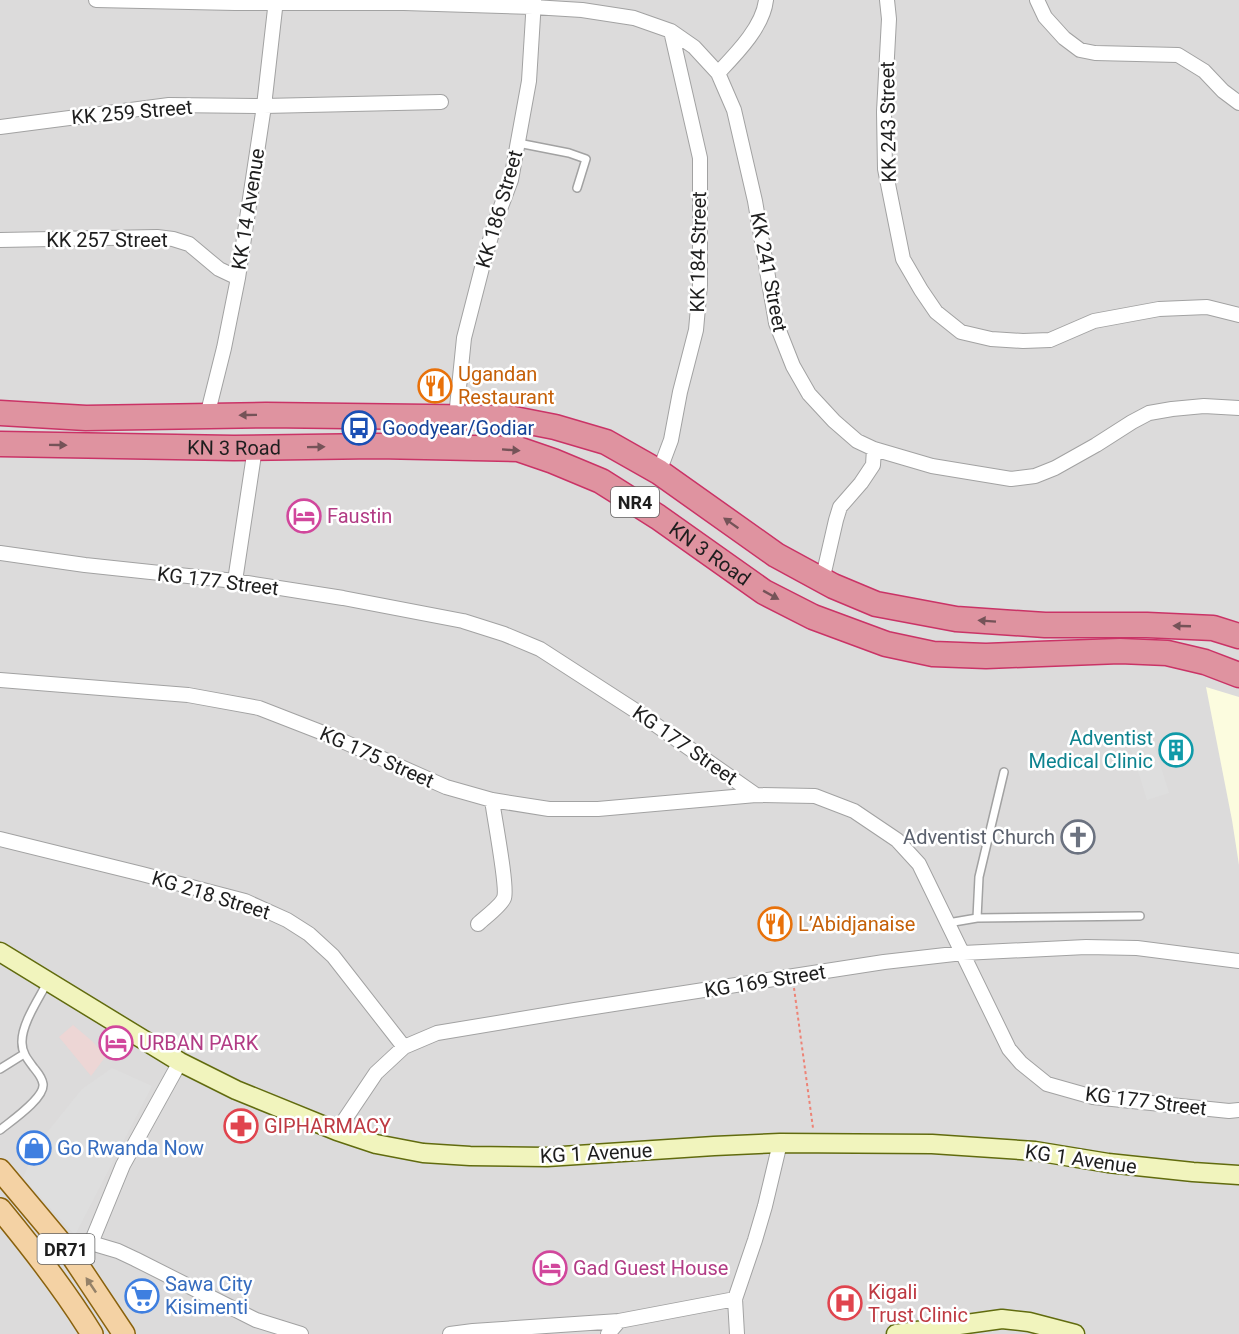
<svg xmlns="http://www.w3.org/2000/svg" width="1239" height="1334" font-family="Roboto,sans-serif">
  <rect width="100%" height="100%" fill="#eeebe5"/>
  <path fill="#dcdbdb" d="M0 0H1239V1334H0Z"/>
  <path fill="#edd6d5" d="M73 1025 92 1041 106 1056 91 1076 59 1037Z"/>
  <path fill="#fcfcdf" d="M1206 687 1239 697V865L1232 820Z"/>
  <path fill="#dedede" d="M1150 732 1169 793 1147 800 1128 739Z
    M112 1068 152 1086 75 1235 23 1178 37 1145 82 1089Z"/>
  <g fill="none" stroke-linecap="round" stroke-linejoin="round">
    <defs>
      <path id="lane" d="M518 143 569 153 586 159 577 188
        M977 918 979 877 1004 772
        M948 923 977 918 1140 916
        M0 1069 24 1054
        M0 1130C11 1121 45 1098 43 1084 42 1077 38 1073 34 1068 28 1060 22 1053 22 1043 21 1025 38 1000 47 983"/>
      <path id="street" d="M96 0 235 3H404L533 7 582 10 634 18 671 31 694 47 718 73 734 110 755 201 776 323 793 366 809 394 834 421 857 441 874 449 932 466 1011 479 1035 476 1055 468 1096 445 1132 422 1149 413 1172 409 1204 406 1239 408
        M887 0 889 19 884 112 885 169 903 259 921 290 936 312 961 332 991 339 1023 341 1050 340 1094 321 1159 309 1207 307 1239 315
        M1037 0 1045 17 1064 38 1080 50 1095 53 1178 55 1204 71 1223 91 1239 103
        M718 73C736 54 763 27 766 0
        M0 127 169 105 264 106 441 102
        M0 240 157 237 173 239 189 244 219 269 238 278
        M207 416 224 348 238 278 264 106 276 0
        M456 417 464 338 484 260 496 220 511 180 529 81 534 0
        M659 472 671 440 680 392 696 330 700 285V158L671 31
        M0 553 85 565 235 581 343 598 463 621 504 634 540 649 636 711 756 795 815 796 854 811 897 840 919 864 1009 1049 1021 1063 1047 1084 1093 1097 1229 1111 1239 1110
        M235 581 255 448
        M822 581 836 520 840 507 861 483 873 465 874 449
        M0 680 188 695 259 708 331 736 446 787 492 800 549 809H598L756 795
        M0 839 142 874 245 901 287 920 309 934 333 956 404 1047
        M478 924C484 918 501 906 504 898 508 888 494 816 492 800
        M337 1131 376 1073 404 1047 437 1033 575 1010 884 962 963 953 1086 947 1137 948 1239 961
        M91 1243 118 1251 135 1259 256 1320 301 1334
        M72 1256 91 1243 123 1165 180 1062
        M450 1334 473 1331 619 1321
        M608 1334 619 1321 735 1299
        M737 1334 735 1299 755 1240 765 1206 780 1143"/>
      <path id="secondary" d="M0 952 180 1062 236 1090 337 1131 376 1144 423 1153 470 1156 547 1157 714 1146 780 1143 932 1144 1035 1151 1108 1163 1193 1172 1239 1175
        M896 1334 1002 1319 1029 1322 1075 1334"/>
      <path id="primary" d="M0 1170 42 1220 72 1256 124 1334
        M0 1209C33 1249 65 1290 92 1334"/>
      <g id="highway">
        <path d="M0 413 86 418 266 415 509 418 555 427 606 442 659 472 776 555 833 586 876 604 956 619 1045 625H1147L1213 628 1239 636"/>
        <path id="s1" d="M0 444 234 448 377 446 518 449 553 461 601 481 658 517 764 592 813 617 886 644 933 654 986 656 1120 651 1167 653 1205 662 1239 675"/>
      </g>
    </defs>
    <use href="#lane" stroke="#a2a2a2" stroke-width="10"/>
    <use href="#street" stroke="#a2a2a2" stroke-width="16"/>
    <use href="#secondary" stroke="#616b0e" stroke-width="21"/>
    <use href="#primary" stroke="#8a620d" stroke-width="24"/>
    <use href="#highway" stroke="#ca3366" stroke-width="27"/>
    <path stroke="#ed8376" stroke-width="2" stroke-dasharray="3 3" stroke-linecap="butt" d="M794 988 813 1128"/>
    <use href="#lane" stroke="#fff" stroke-width="7"/>
    <use href="#street" stroke="#fff" stroke-width="14"/>
    <use href="#secondary" stroke="#f1f4bd" stroke-width="18"/>
    <use href="#primary" stroke="#f4d2a4" stroke-width="21"/>
    <use href="#highway" stroke="#df93a0" stroke-width="24"/>
  </g>
  <defs><path id="oneway-solid" d="M-6-.8H1V-3.2L6.5 0L1 3.2V.8H-6Z" transform="scale(1.5)"/></defs>
  <g fill="#755358">
    <use href="#oneway-solid" transform="translate(248 415) rotate(179)"/>
    <use href="#oneway-solid" transform="translate(58 445) rotate(1)"/>
    <use href="#oneway-solid" transform="translate(316 447) rotate(-1)"/>
    <use href="#oneway-solid" transform="translate(511 450) rotate(4)"/>
    <use href="#oneway-solid" transform="translate(731 523) rotate(-145)"/>
    <use href="#oneway-solid" transform="translate(771 595) rotate(29)"/>
    <use href="#oneway-solid" transform="translate(987 621) rotate(-176)"/>
    <use href="#oneway-solid" transform="translate(1182 626) rotate(-178)"/>
  </g>
  <use fill="#948168" href="#oneway-solid" transform="translate(91 1285) rotate(-124)"/>
  <defs>
    <symbol id="restaurant-ring" viewBox="-11 -11 22 22"><circle r="9.5" fill="#fff" stroke="#e8710a" stroke-width="1.5"/><path d="M-5-6h1v4h1v-4h1v4h1v-4h1v5L-1.5 .5V6h-2V.5L-5-1ZM5-6V6H3V1.5H1.5Q1.5-4 5-6Z" fill="#e8710a"/></symbol>
    <symbol id="bus-ring" viewBox="-11 -11 22 22"><circle r="9.5" fill="#fff" stroke="#1a4fb4" stroke-width="1.5"/><path d="M-5-6H5V4H4V6H2V4H-2V6H-4V4H-5ZM-3.5-4V0h7V-4ZM-3.5 1.2v1.5H-2V1.2ZM2 1.2v1.5H3.5V1.2Z" fill="#1a4fb4"/></symbol>
    <symbol id="hotel-ring" viewBox="-11 -11 22 22"><circle r="9.5" fill="#fff" stroke="#d1479c" stroke-width="1.5"/><path d="M-6-4.5h1.5V1H6V5H4.5V3h-9V5H-6ZM-4 0a1.8 1.8 0 1 1 3.6 0ZM.5 0V-2.5h3Q6-2.5 6 0Z" fill="#d1479c"/></symbol>
    <symbol id="building-ring" viewBox="-11 -11 22 22"><circle r="9.5" fill="#fff" stroke="#0f9aa8" stroke-width="1.5"/><path d="M-4-6H4V6H1V3H-1V6H-4ZM-2.5-4.3h1.7v1.8h-1.7ZM.8-4.3h1.7v1.8H.8ZM-2.5-1h1.7V.8h-1.7ZM.8-1h1.7V.8H.8Z" fill="#0f9aa8"/></symbol>
    <symbol id="church-ring" viewBox="-11 -11 22 22"><circle r="9.5" fill="#fff" stroke="#6b7280" stroke-width="1.5"/><path d="M-1.2-6h2.4v3.5h3.3v2.4h-3.3V6h-2.4V-.1h-3.3v-2.4h3.3Z" fill="#6b7280"/></symbol>
    <symbol id="pharmacy-ring" viewBox="-11 -11 22 22"><circle r="9.5" fill="#fff" stroke="#e0444e" stroke-width="1.5"/><path d="M-2-6h4v4h4v4h-4v4h-4v-4h-4v-4h4Z" fill="#e0444e"/></symbol>
    <symbol id="shop-ring" viewBox="-11 -11 22 22"><circle r="9.5" fill="#fff" stroke="#3f7fe0" stroke-width="1.5"/><path d="M-5-2.5h2.3a2.7 3.5 0 0 1 5.4 0H5L5.5 6h-11ZM-1.5-2.5h3a1.5 2.3 0 0 0-3 0Z" fill="#3f7fe0"/></symbol>
    <symbol id="supermarket-ring" viewBox="-11 -11 22 22"><circle r="9.5" fill="#fff" stroke="#3f7fe0" stroke-width="1.5"/><path d="M-6-5.5h2.5l.6 2H6L4.5 2H-2.5L-4.4-4H-6ZM-1.5 3.2a1.3 1.3 0 1 0 .1 0ZM3 3.2a1.3 1.3 0 1 0 .1 0Z" fill="#3f7fe0"/></symbol>
    <symbol id="hospital-ring" viewBox="-11 -11 22 22"><circle r="9.5" fill="#fff" stroke="#e0444e" stroke-width="1.5"/><path d="M-5-5h3v3.5h4V-5h3V5h-3V1.5h-4V5h-3Z" fill="#e0444e"/></symbol>
  </defs>
  <g fill-rule="evenodd">
    <use href="#restaurant-ring" x="416" y="367" width="38" height="38"/>
    <use href="#bus-ring" x="340" y="409" width="38" height="38"/>
    <use href="#hotel-ring" x="285" y="497" width="38" height="38"/>
    <use href="#building-ring" x="1157" y="731" width="38" height="38"/>
    <use href="#church-ring" x="1059" y="818" width="38" height="38"/>
    <use href="#restaurant-ring" x="756" y="905" width="38" height="38"/>
    <use href="#hotel-ring" x="97" y="1024" width="38" height="38"/>
    <use href="#pharmacy-ring" x="222" y="1107" width="38" height="38"/>
    <use href="#shop-ring" x="15" y="1129" width="38" height="38"/>
    <use href="#hotel-ring" x="531" y="1249" width="38" height="38"/>
    <use href="#supermarket-ring" x="123" y="1277" width="38" height="38"/>
    <use href="#hospital-ring" x="826" y="1284" width="38" height="38"/>
  </g>
  <g text-anchor="middle" dominant-baseline="central" stroke-width="5" stroke-linejoin="round" paint-order="stroke">
    <g fill="#fff" stroke="#626262" stroke-width="1.5">
      <rect x="611" y="487" width="48" height="30" rx="4.5"/>
      <rect x="37.5" y="1234" width="57" height="30" rx="4.5"/>
    </g>
    <g font-size="18" font-weight="bold" fill="#1e1e1e">
      <text x="635" y="502">NR4</text>
      <text x="66" y="1249">DR71</text>
    </g>
    <g font-size="20" fill="#1e1e1e" stroke="#fff">
      <text transform="translate(132 112) rotate(-5)">KK 259 Street</text>
      <text transform="translate(888 122) rotate(-91)">KK 243 Street</text>
      <text transform="translate(248 209) rotate(-81)">KK 14 Avenue</text>
      <text transform="translate(499 209) rotate(-74)">KK 186 Street</text>
      <text x="107" y="240">KK 257 Street</text>
      <text transform="translate(698 252) rotate(-89)">KK 184 Street</text>
      <text transform="translate(769 272) rotate(79)">KK 241 Street</text>
      <text stroke="none"><textPath href="#s1" startOffset="234">KN 3 Road</textPath></text>
      <text stroke="none"><textPath href="#s1" startOffset="738">KN 3 Road</textPath></text>
      <text transform="translate(218 581) rotate(7)">KG 177 Street</text>
      <text transform="translate(685 745) rotate(35)">KG 177 Street</text>
      <text transform="translate(377 757) rotate(24)">KG 175 Street</text>
      <text transform="translate(211 895) rotate(17)">KG 218 Street</text>
      <text transform="translate(765 981) rotate(-9)">KG 169 Street</text>
      <text transform="translate(1146 1101) rotate(7)">KG 177 Street</text>
      <text transform="translate(596 1153) rotate(-3)">KG 1 Avenue</text>
      <text transform="translate(1081 1159) rotate(8)">KG 1 Avenue</text>
    </g>
    <g font-size="20" fill="#c56008" stroke="#fff" text-anchor="start">
      <text x="458" y="374">Ugandan<tspan x="458" dy="23">Restaurant</tspan></text>
      <text x="798" y="924">L’Abidjanaise</text>
    </g>
    <g font-size="20" fill="#164399" stroke="#fff" text-anchor="start">
      <text x="382" y="428">Goodyear/Godiar</text>
    </g>
    <g font-size="20" fill="#b23c85" stroke="#fff" text-anchor="start">
      <text x="327" y="516">Faustin</text>
      <text x="139" y="1043">URBAN PARK</text>
      <text x="573" y="1268">Gad Guest House</text>
    </g>
    <g font-size="20" fill="#0d838f" stroke="#fff" text-anchor="end">
      <text x="1153" y="738">Adventist<tspan x="1153" dy="23">Medical Clinic</tspan></text>
    </g>
    <g font-size="20" fill="#5b616d" stroke="#fff" text-anchor="end">
      <text x="1055" y="837">Adventist Church</text>
    </g>
    <g font-size="20" fill="#be3a42" stroke="#fff" text-anchor="start">
      <text x="264" y="1126">GIPHARMACY</text>
      <text x="868" y="1292">Kigali<tspan x="868" dy="23">Trust Clinic</tspan></text>
    </g>
    <g font-size="20" fill="#366cbe" stroke="#fff" text-anchor="start">
      <text x="57" y="1148">Go Rwanda Now</text>
      <text x="165" y="1284">Sawa City<tspan x="165" dy="23">Kisimenti</tspan></text>
    </g>
  </g>
</svg>
